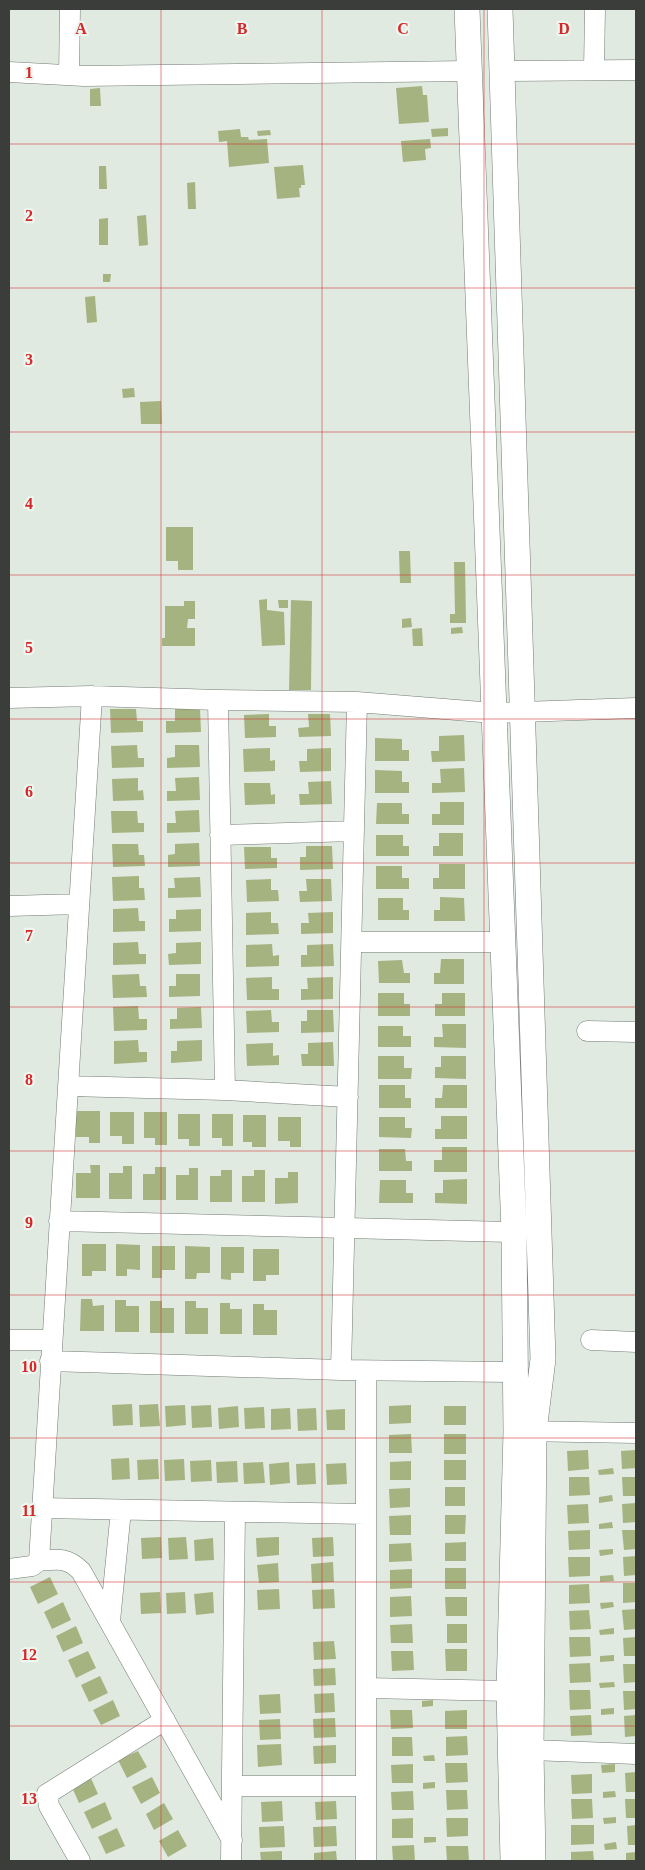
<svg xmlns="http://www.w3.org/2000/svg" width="645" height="1870" font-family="Georgia,serif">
  <rect width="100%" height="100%" fill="#e0eae1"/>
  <path fill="#a5b381" d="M422 86 423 95H427L429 122 399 124 396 88Z
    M100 88 101 106H90V89Z
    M448 128V136L432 137 431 129Z
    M240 129 241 137H248L249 140 267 139 269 163 229 167 227 141 219 142 218 131Z
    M270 130 271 135 258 136 257 131Z
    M430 139 431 148 425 149 426 160 403 162 401 141Z
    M303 165 305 185H301V188H299L300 197 277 199 274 167Z
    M99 166H106L107 189H99Z
    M195 182 196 209H188L187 183Z
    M146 215 148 245 139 246 137 216Z
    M108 218V245H99V219Z
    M103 274H111L110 282H103Z
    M95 296 97 322 87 323 85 297Z
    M134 388 135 397 123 398 122 389Z
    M161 401 162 424H141L140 402Z
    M166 527H193V570H178V561H166Z
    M399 551H410L411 583H400Z
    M454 562H465L466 623H450V614H455Z
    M267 599V610L284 612 285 645 262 646 259 600Z
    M278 600H288V608H279Z
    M291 600 312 601 311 690H289Z
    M184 601H195V619H188L187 628H195V646H162V638H165V606H184Z
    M411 618 412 627 402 628V619Z
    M462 627 463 633 451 634V628Z
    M422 628 423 646H413L412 629Z
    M110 709H136L137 721H143V732L111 733Z
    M175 709H200L201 732 166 733V721H175Z
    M269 714V726H276V737L245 738 244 715Z
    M308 714H330L331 736 299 737 298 728 309 727Z
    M464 735 465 761 432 762 431 751H439V736Z
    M375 738 402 739V750H409V761H375Z
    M137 745 138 758H144V767L112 768 111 746Z
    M175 745H199L200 767 167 768V758L175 757Z
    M270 748V761L275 760V771L244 772 243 749Z
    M331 748V771L300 772 299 761H307V749Z
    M464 768 465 792 432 793V783H441L440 769Z
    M375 770 402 771V782H409V793H375Z
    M199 777 200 800 167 801V791H176L175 778Z
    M138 778V791L143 790 144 800 113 801 112 779Z
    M331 781 332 804 300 805 299 794H309L308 782Z
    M244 783H270L271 795 275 794V804L245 805Z
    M440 802H464V825H432V814H440Z
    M377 803H402V814H409V824H376Z
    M199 810 200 832 167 833V823H176L175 811Z
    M111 811H137L138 823H144V832L112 833Z
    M439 833H463V856H433V846H439Z
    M376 835H403V846H409V856H376Z
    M199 843 200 866 168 867V855L175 854V844Z
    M112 844H138L139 855H144L145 866 113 867Z
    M306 846H332L333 869 300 870V857H306Z
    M244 847H271V858H277V868L245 869Z
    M439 864H465V889H433V878H439Z
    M376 866H402V878H409V889H376Z
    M139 876V888H144L145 900 113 901 112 877Z
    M200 877 201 897 168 898V888H175L174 878Z
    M271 879V890H278L279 901 247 902 246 880Z
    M306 879H331L332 901 300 902 299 891H307Z
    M440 897 464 898 465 921H434V910H440Z
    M378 898H403V910H409V920H378Z
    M138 908 139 921H145V931L113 932V909Z
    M201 909V931L169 932V919H176V910Z
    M271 912V923H278L279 934 246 935V913Z
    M333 912V933L301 934V923H309L308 913Z
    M138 942 139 954H146V964L113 965V943Z
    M201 942V964L169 965 168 954 176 953V943Z
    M272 944 273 956 279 955V966L246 967V945Z
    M333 944 334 966 301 967V955H307V945Z
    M441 959H464V984H434V973H440Z
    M402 960 404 973H410V983H379L378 961Z
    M139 974 140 986H146L147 997 113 998 112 975Z
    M176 974H200V996L169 997V986H176Z
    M272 977V989H279V1000H247L246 978Z
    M333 977V999L301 1000V989H308L307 978Z
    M378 993H404V1004H410V1016H378Z
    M442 993H465V1016H435V1004H442Z
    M138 1006 139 1019H147V1030L114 1031 113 1007Z
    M201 1007 202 1028 170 1029V1019H177V1008Z
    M271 1010 272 1022H279V1032L247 1033 246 1011Z
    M307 1010H333L334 1032 301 1033V1021H307Z
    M442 1024H466V1048L434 1047V1037H443Z
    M378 1026H403V1036H411V1047H378Z
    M138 1040 139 1052H147V1062L114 1064V1041Z
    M202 1040V1061L171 1063V1051H177V1041Z
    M333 1042 334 1066H302L301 1054H308V1043Z
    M273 1043V1056L279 1055V1065L247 1066 246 1044Z
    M378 1056H404V1068H412L411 1079H378Z
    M441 1056H466V1079L435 1078V1067H441Z
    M379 1085H405V1098H411V1108H379Z
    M443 1085H467V1108H435V1098H442Z
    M76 1111H100V1143H89V1137H76Z
    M110 1112H134V1144H122V1136H110Z
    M144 1112H167V1145H155V1138H144Z
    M178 1114H200V1146H189V1139H178Z
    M212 1114H233V1146H222V1138H212Z
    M243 1115H266V1147H252V1142H243Z
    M441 1116H467V1139H435V1129H441Z
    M278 1117H301V1147H290V1141H278Z
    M379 1117H405V1128H412L411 1138 379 1137Z
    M442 1147H467V1172H434V1160H442Z
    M379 1149H405L406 1161H412V1171H379Z
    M90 1165H100V1198H76V1173H91Z
    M123 1166H132V1199H109V1173H123Z
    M155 1167H166V1200H143V1174H155Z
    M189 1168H198V1200H176V1175H189Z
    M221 1170H232V1202H210V1176H221Z
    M254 1170H265V1202H242V1176H254Z
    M288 1172H298V1203L275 1204V1178H288Z
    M467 1179V1204L435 1203V1193H443V1180Z
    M380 1180H406V1193H413V1203H379Z
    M82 1244H106V1271H92V1276H82Z
    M116 1244 140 1245V1270L127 1269V1276H116Z
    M152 1246H175V1270H162V1278H152Z
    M185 1246 210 1247V1273H197L196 1279H185Z
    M221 1247H244V1273H231V1280L221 1279Z
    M253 1249H279V1275H266V1281H253Z
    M81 1299H92L93 1306 104 1305V1331H80Z
    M115 1300H126V1306H139V1332H115Z
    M150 1301H162V1308H174V1333H150Z
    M185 1301H196V1308H208V1334H185Z
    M220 1303H230V1309H242V1334H220Z
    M253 1304H264V1310H277V1335H253Z
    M132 1404 133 1425 113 1426 112 1405Z
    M158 1404 160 1426 140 1427 139 1405Z
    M185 1405 186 1425 166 1427 165 1406Z
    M211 1405 212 1427 192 1428 191 1406Z
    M411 1405V1423L389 1424V1406Z
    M238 1406 239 1427 219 1429 218 1408Z
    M444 1406H466V1425H444Z
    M264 1407 265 1428 245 1429 244 1408Z
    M290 1408 291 1429 271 1430V1409Z
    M316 1408 317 1430 298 1431 297 1409Z
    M345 1409V1430H327L326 1410Z
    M411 1434 412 1453H389V1435Z
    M444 1434H466V1454H444Z
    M588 1450 589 1469 568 1471 567 1451Z
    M636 1450V1468L622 1469 621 1451Z
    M129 1458 130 1479 112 1480 111 1459Z
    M158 1459 159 1479 138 1480 137 1460Z
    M184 1459 185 1480 165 1481 164 1460Z
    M211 1460 212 1481 191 1482 190 1461Z
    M444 1460H466V1480H444Z
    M237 1461 238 1482 217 1483 216 1462Z
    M411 1461V1480H390V1462Z
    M263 1462 265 1483 244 1484 243 1463Z
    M289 1462 290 1483 270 1485 269 1464Z
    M315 1463 316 1484 297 1485 296 1464Z
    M346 1463 347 1484 327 1485 326 1464Z
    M613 1468 614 1474 599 1475 598 1470Z
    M569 1477H589L590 1495 569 1496Z
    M622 1477H636V1496H623Z
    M445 1487H465V1506H445Z
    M410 1488V1507L390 1508 389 1489Z
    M612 1495 613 1501 599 1503V1497Z
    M636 1503V1522L623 1523 622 1504Z
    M588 1504 589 1523 568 1524 567 1505Z
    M411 1515V1535H390L389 1516Z
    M445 1515H466L465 1534H445Z
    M612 1522 613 1528 599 1529V1524Z
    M590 1530V1549L569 1550 568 1531Z
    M622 1530H636V1549L624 1550Z
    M161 1537 162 1558 142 1559 141 1538Z
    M186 1537 188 1559 169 1560 168 1538Z
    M279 1537V1555L257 1557 256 1538Z
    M333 1537 334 1556 313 1557 312 1538Z
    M213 1538 214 1560 195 1561 194 1540Z
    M466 1542V1561H445V1543Z
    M411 1543 412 1561 389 1562V1544Z
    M613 1549V1554L600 1556 599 1550Z
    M636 1556V1575L624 1576 623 1557Z
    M568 1557H590V1576L569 1577Z
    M333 1562 334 1582 312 1583 311 1564Z
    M278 1563 279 1582 259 1583 257 1565Z
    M445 1568H466V1589H445Z
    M412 1569V1588L390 1589V1570Z
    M613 1575 614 1581 600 1582V1576Z
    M50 1577 58 1594 38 1604 30 1587Z
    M623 1583H636V1602L623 1603Z
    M589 1584 590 1603 569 1604V1585Z
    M279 1589 280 1609 258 1610 257 1590Z
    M334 1589 335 1608 313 1609 312 1590Z
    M160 1592 161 1613 141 1614 140 1593Z
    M185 1592 186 1613 167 1614 166 1593Z
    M213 1592 214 1613 196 1615 194 1594Z
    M411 1596 412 1616 390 1617V1597Z
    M445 1597H467V1616H446Z
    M63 1602 71 1620 52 1629 44 1612Z
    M613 1602 614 1607 601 1609 600 1603Z
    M636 1609V1629L624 1630 622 1610Z
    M589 1610 591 1629 570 1630 569 1611Z
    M412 1624 413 1643H391L390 1625Z
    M447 1624H467V1643H447Z
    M76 1626 83 1643 63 1652 56 1636Z
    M614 1628V1634L600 1635 599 1630Z
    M569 1637H590L591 1656 570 1657Z
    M636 1637V1656H624L623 1638Z
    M334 1641 336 1659 314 1660 313 1642Z
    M445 1649H467V1671H446Z
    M88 1651 96 1668 76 1678 68 1660Z
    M391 1651H413L414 1670 392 1671Z
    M614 1655V1661L600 1662V1656Z
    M590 1663 591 1682 570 1683 569 1664Z
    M623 1664H636V1682L624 1683Z
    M335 1668 336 1685 314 1686 313 1669Z
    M100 1676 108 1693 89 1702 81 1685Z
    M614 1682 615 1687 600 1688 599 1683Z
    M569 1690H590L591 1709 570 1710Z
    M623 1691H636V1709L624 1710Z
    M334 1693 335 1712 315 1713 314 1694Z
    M280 1694 281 1713 260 1714 259 1695Z
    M113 1700 120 1716 101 1725 93 1710Z
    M433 1700V1706L422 1707V1701Z
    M614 1708V1714L601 1715V1709Z
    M390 1710H412L413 1728 391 1729Z
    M467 1710V1729H445V1711Z
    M591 1715 592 1735 571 1736 570 1716Z
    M636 1715V1736L625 1737 624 1716Z
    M335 1718 336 1737 314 1738 313 1719Z
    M280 1719 281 1739 260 1740 259 1720Z
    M467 1736 468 1755 446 1756V1737Z
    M392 1737H412L413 1756H392Z
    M281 1744 282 1765 258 1767 257 1745Z
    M336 1745V1763L314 1764 313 1746Z
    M138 1751 147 1767 127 1778 118 1760Z
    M434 1755 435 1761H424L423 1756Z
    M445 1763H467L468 1782 446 1783Z
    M413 1764V1783H392L391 1765Z
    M615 1764V1772L602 1773 601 1765Z
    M636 1772V1792H626L625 1773Z
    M592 1774V1793L572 1794 571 1775Z
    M90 1776 98 1794 79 1803 71 1785Z
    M152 1777 160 1793 141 1804 132 1787Z
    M435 1782V1788L423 1789V1783Z
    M446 1790H467L468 1809 447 1810Z
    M413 1791 414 1810H392L391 1792Z
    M615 1791 616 1797 603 1798V1792Z
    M571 1799H592L593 1818 572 1819Z
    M625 1799H636V1818H626Z
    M282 1801 283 1821 262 1822 261 1802Z
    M336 1801 337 1819 316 1820 315 1802Z
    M105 1802 112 1819 92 1829 84 1812Z
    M164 1803 173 1819 154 1830 146 1814Z
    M616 1817V1823L604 1824 603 1818Z
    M413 1818V1838H392V1819Z
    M446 1818H468V1836L447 1837Z
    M571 1825H594V1844L571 1845Z
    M636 1825V1845H628L627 1826Z
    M284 1826 285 1847 260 1848 259 1827Z
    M336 1826 337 1846 314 1847 313 1827Z
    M117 1828 125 1846 106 1854 98 1837Z
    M178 1830 187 1846 168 1857 159 1841Z
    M424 1837H436V1842L424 1843Z
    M616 1842 617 1849 605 1850 604 1844Z
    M414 1845 415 1861H393L392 1846Z
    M446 1846H468L469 1861H447Z
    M282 1851V1861H261L260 1852Z
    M336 1851 337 1861H314V1853Z
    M593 1851 594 1861H571V1852Z
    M636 1852V1861H626V1853Z"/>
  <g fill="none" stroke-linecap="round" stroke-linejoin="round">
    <defs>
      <path id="minor" d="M594 70 595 9
        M502 71 636 70
        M9 72 84 76 469 71
        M69 75 70 9
        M9 698 92 696 218 700 357 702 494 713 636 708
        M220 835 354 831
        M9 906 79 904
        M352 942H503
        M587 1031 636 1032
        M68 1086 225 1090 218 700
        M225 1090 348 1097
        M59 1221 514 1232
        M9 1340H52
        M591 1340 636 1342
        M50 1361 341 1370 515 1372
        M341 1370 357 702
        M520 1431 636 1433
        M41 1508 366 1514
        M39 1561C58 1559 67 1557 81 1571L232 1840
        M9 1569 32 1566 39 1561 92 696
        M110 1621 121 1510
        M366 1688 509 1691
        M531 1750 636 1754
        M232 1786H366
        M80 1861 49 1806 47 1794 165 1720
        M231 1861 235 1513
        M366 1861V1371"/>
      <path id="tertiary" d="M467 9 514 1232 516 1431 509 1691 513 1861
        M500 9 543 1359 534 1431 531 1750 533 1861"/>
    </defs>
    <use href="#minor" stroke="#737b74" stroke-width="21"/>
    <use href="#tertiary" stroke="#737b74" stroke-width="26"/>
    <use href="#minor" stroke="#fff" stroke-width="20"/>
    <use href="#tertiary" stroke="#fff" stroke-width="25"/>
  </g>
  <path fill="none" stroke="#d62828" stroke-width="1" stroke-opacity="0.55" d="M161 9V1861M322 9V1861M484 9V1861M9 144H636M9 288H636M9 432H636M9 575H636M9 719H636M9 863H636M9 1007H636M9 1151H636M9 1295H636M9 1438H636M9 1582H636M9 1726H636"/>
  <g font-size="16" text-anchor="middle" font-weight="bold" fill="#d62828" stroke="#edf7ef" stroke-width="4.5" stroke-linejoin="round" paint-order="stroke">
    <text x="81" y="34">A</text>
    <text x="242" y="34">B</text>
    <text x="403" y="34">C</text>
    <text x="564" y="34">D</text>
    <text x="29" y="78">1</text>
    <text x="29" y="221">2</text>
    <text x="29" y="365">3</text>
    <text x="29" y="509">4</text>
    <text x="29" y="653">5</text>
    <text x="29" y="797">6</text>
    <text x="29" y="941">7</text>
    <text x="29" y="1085">8</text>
    <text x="29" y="1228">9</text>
    <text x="29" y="1372">10</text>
    <text x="29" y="1516">11</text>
    <text x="29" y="1660">12</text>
    <text x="29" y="1804">13</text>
  </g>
  <rect width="645" height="1870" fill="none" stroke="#3a3d3a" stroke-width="20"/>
</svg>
